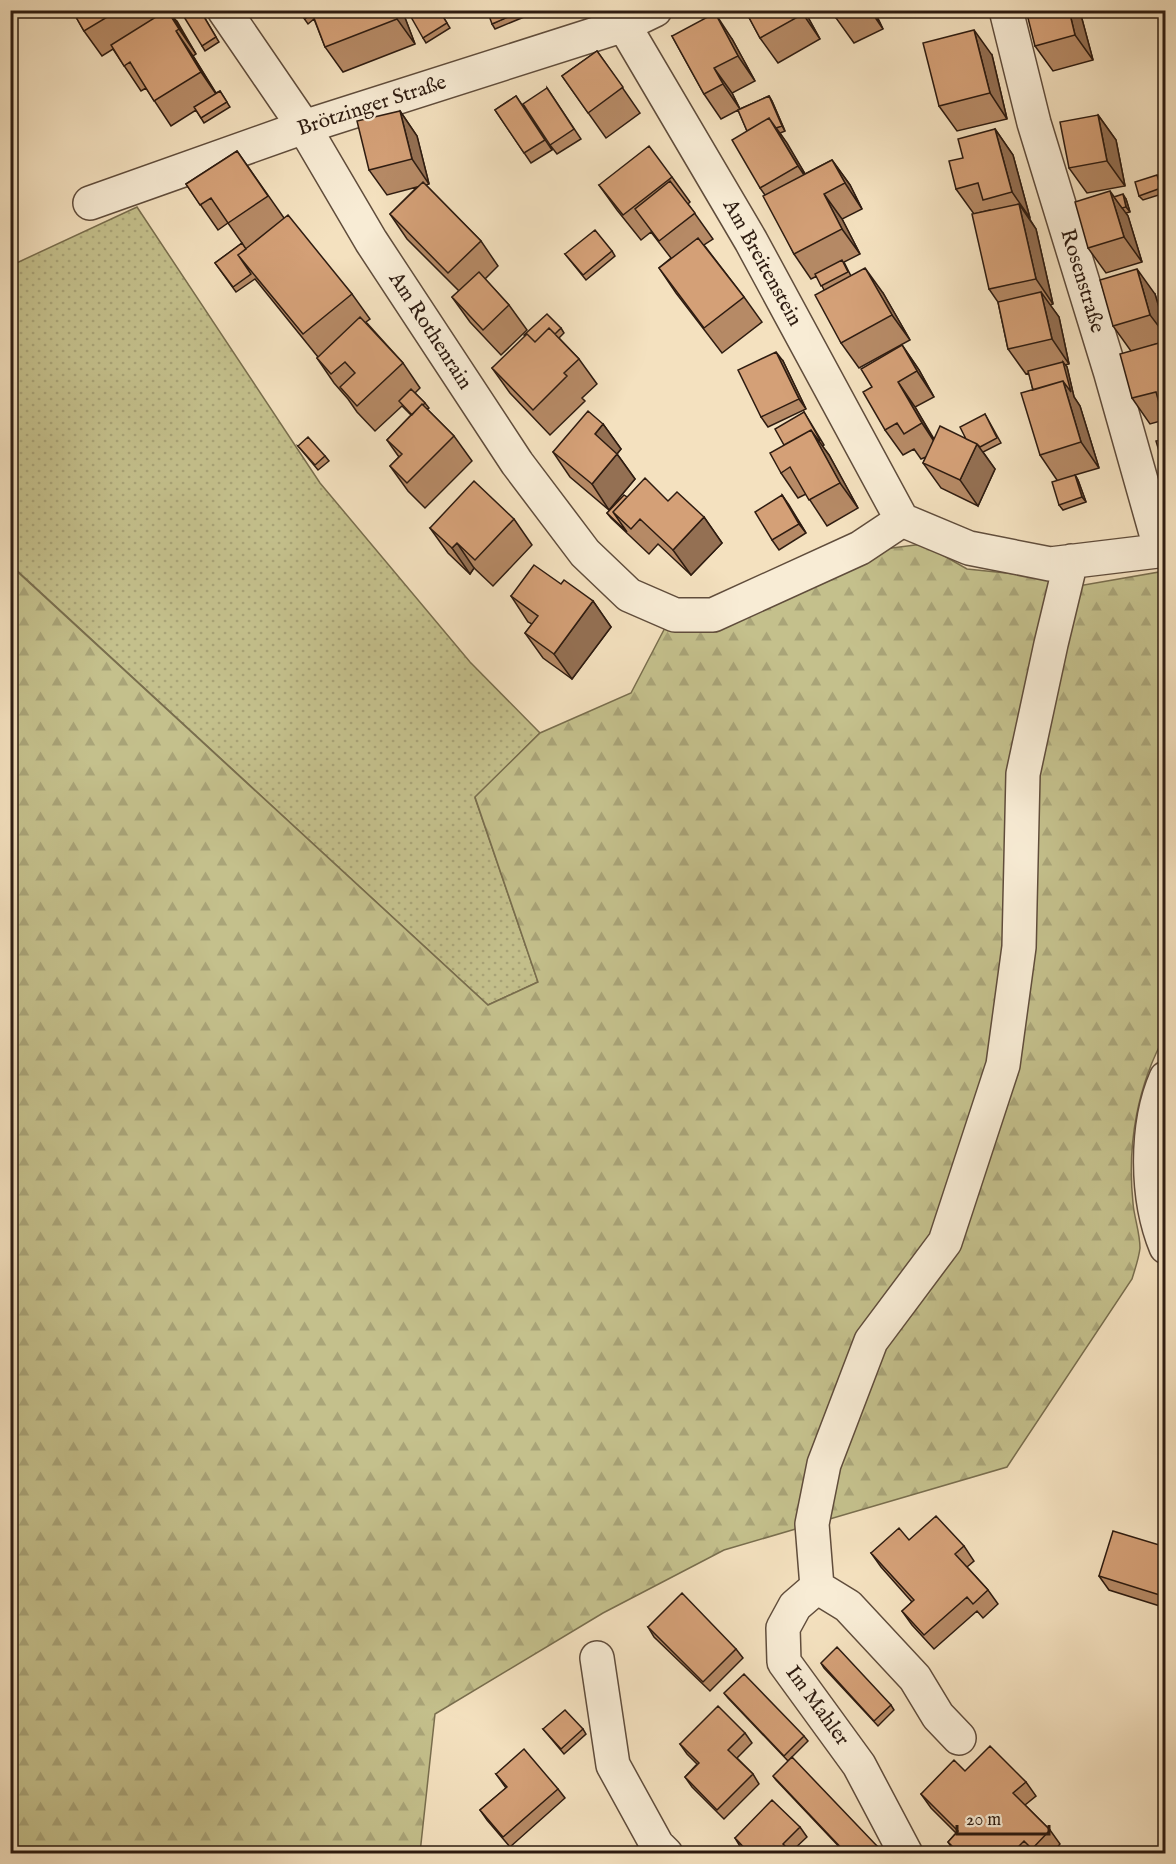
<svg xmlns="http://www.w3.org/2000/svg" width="1176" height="1864" font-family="'IM FELL English',serif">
  <defs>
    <pattern id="grass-dots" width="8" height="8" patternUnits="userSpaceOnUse" patternTransform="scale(1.5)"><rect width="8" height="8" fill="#c4c08c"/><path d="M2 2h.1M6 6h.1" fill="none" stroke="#a9a478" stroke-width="1.8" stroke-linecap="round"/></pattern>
    <pattern id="forest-firs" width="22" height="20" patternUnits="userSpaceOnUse" patternTransform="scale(1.5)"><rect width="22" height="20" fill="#c4c08c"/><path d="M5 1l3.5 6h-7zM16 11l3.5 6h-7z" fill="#a9a478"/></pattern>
  </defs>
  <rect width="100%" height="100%" fill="#f4e1bf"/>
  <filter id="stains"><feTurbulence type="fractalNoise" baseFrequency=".00333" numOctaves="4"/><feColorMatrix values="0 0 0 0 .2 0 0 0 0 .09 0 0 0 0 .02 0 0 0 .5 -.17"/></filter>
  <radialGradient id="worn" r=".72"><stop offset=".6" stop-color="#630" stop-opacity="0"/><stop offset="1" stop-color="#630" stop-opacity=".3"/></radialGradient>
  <path fill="url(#grass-dots)" stroke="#796e4e" stroke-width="1.5" d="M137 207 320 483 470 662 540 733 475 798 538 982 488 1005 11 565 10 266Z"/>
  <path fill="url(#forest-firs)" stroke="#796e4e" stroke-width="1.5" d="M923 544 967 569 1045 577 1084 585 1165 571 1166 1034C1137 1085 1127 1145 1133 1203 1134 1217 1140 1233 1140 1248 1139 1258 1135 1269 1132 1279L1007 1467 724 1550 603 1613 435 1714 420 1853H11L10 565 488 1005 538 982 475 797 540 733 631 693 668 622 884 549Z"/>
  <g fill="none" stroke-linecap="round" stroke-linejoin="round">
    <defs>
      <path id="minor" d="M224 10 304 127 371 241 517 463 585 553 629 595 675 615H713L860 548 902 520
        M615 10 751 241 902 520
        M1006 10 1034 123 1111 374 1161 551
        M90 203 304 127 624 25 655 10
        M902 520 969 548 1050 564 1166 550
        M1166 1078C1145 1126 1146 1199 1166 1247
        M817 1587 812 1524 824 1464 871 1341 945 1242 1003 1065 1019 947 1023 774 1051 644 1071 561
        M597 1658 613 1765 657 1845 666 1854
        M906 1854 859 1765 784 1662 783 1628 795 1606 817 1587 848 1606 915 1678 938 1716 959 1738"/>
    </defs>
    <use href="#minor" stroke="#604d3c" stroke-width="36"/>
    <use href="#minor" stroke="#f8ecd5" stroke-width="33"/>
  </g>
  <path fill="#b68a66" stroke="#2e1c11" stroke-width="1.5" d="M72 10H162L164 12 177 21 196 54 193 56 216 93 220 91 230 107 204 123 196 110 171 126 146 88 141 91 113 49 102 56 84 31Z
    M200 10 219 42 205 51 202 46Z
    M298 10H402L415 44 343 72 325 47 314 19 308 24Z
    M439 10 450 28 426 43 423 38Z
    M521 10 524 17 495 29 492 24Z
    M745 10H804L820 39 778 63 760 38Z
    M833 10H889L877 16 883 29 854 43 836 18Z
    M1082 19 1093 60 1053 71 1035 46Z
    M672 36 732 39 755 81 732 93 740 109 769 96 772 101 785 131 780 133 805 174 832 160 850 185 862 209 842 219 860 254 844 262 851 276 883 293 910 340 859 368 841 343 824 290 817 276 811 279 794 254 765 195 760 188 747 131 738 110 721 119 704 94Z
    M597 51 640 113 606 138 562 76Z
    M992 55 1007 119 957 131 939 106Z
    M547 88 581 139 557 154 550 145Z
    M516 96 552 150 531 163 495 110Z
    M400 111 417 136 429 184 426 185 481 241 498 266 485 279 509 305 527 330 501 355 470 322 452 297 459 291 407 239 390 214 417 187 387 195 369 170Z
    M1098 115 1116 140 1125 186 1087 193 1069 168Z
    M995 129 1013 155 1030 218H1029L1036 229 1053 304 1050 305 1059 317 1069 364 1065 365 1067 367 1074 397 1080 406 1099 468 1075 475 1078 480 1086 502 1063 510 1059 505 1057 480 1040 455 1033 390 1029 373 1026 374 1008 349 998 302 989 289 990 210 974 214 956 189 963 158Z
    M237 151 284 218 352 294 370 319 366 322 403 363 420 388 415 393 425 403 429 408 427 409 454 436 472 461 425 508 408 491 390 466 399 457 387 440 411 415 402 406 375 431 357 412 348 399 334 383 317 358 318 357 255 279 236 292 215 263 242 243 228 223 218 230 186 184Z
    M672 177 690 202 688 204 713 239 704 245 744 297 762 322 722 353 676 293 659 268 671 258 651 232 641 240 617 210 599 185Z
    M1161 180 1165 193 1143 200 1139 196Z
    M1114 197 1126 199 1130 212 1126 213 1128 216 1142 262 1106 273 1088 248Z
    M612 251 615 256 586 280 565 254Z
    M1155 294 1166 331V341L1150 346 1164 420 1150 424 1132 398 1131 351 1113 326Z
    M561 328 564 333 559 338 579 359 597 384 582 398 585 401 550 435 510 393 492 368Z
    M902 345 919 370 934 397 915 407 934 439H966L985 414 1001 443 983 452 995 469 978 506 941 488 923 463 926 457 921 459 914 449 903 455 885 430Z
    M783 361 806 409 768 427 761 417Z
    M804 412 824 445 822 446 829 455 858 508 827 526 806 494 798 498 781 473 784 445Z
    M603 424 621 449 617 454 635 479 609 510 570 477 553 452Z
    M298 446 325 456 329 461 318 470Z
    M782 495 806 533 779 550 772 540Z
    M627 497 668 501 704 517 722 543 691 575 658 544 649 554 611 518 607 513Z
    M514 519 532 545 493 586 474 568 470 574 448 553 430 528Z
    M561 584 593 601 611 627 572 679 543 658 525 633 532 624 528 622 511 596Z
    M909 1540 964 1546 974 1561 967 1567 988 1590 998 1604 983 1618 977 1611 934 1649 912 1625 902 1611 912 1602 881 1567 871 1553Z
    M1166 1547V1608L1109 1590 1099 1576Z
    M648 1627 736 1649 743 1658 710 1691 654 1637Z
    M821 1663 891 1705 894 1710 878 1726 824 1668Z
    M724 1693 804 1736 808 1741 788 1761 728 1698Z
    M543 1729H583L586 1734 564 1754Z
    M745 1733 752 1743 737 1758 753 1774 759 1784 724 1819 692 1787 685 1777 697 1764 687 1754 680 1744Z
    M965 1771 1026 1782 1036 1796 1025 1805 1050 1830 1060 1844 1052 1854H956L948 1842 956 1833 931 1808 921 1794Z
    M496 1774 558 1789 565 1798 510 1847 487 1820 480 1810 506 1788Z
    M773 1776 877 1846 881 1851 878 1854H846L776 1780Z
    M800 1827 807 1837 791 1852 793 1854H747L741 1848 735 1838Z"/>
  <path fill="#947053" stroke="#2e1c11" stroke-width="1.5" d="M167 10 185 36 196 54 179 29Z
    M394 10H402L415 44 397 19Z
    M800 10H804L820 39 803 14Z
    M870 10H873L883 29Z
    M1069 10H1076L1082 19 1093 60 1075 35Z
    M715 13 732 39 755 81 738 56Z
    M974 30 992 55 1007 119 990 93Z
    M176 31 193 56 218 97 201 72Z
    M714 68 732 93 740 109 723 84Z
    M769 96 772 101 785 131 782 126Z
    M400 111 417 136 429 184 412 159Z
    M1098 115 1116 140 1125 186 1107 161Z
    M769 118 787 143 815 191 798 166Z
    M995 129 1013 155 1030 218 1012 192Z
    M832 160 850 185 862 209 845 183Z
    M1157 175 1161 180 1165 193 1161 188Z
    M1110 191 1128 216 1142 262 1124 237Z
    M824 194 842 219 860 254 842 229Z
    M1123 194 1126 199 1130 212 1126 207Z
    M1019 204 1036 229 1053 304 1036 279Z
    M865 268 883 293 910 340 892 315Z
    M1137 269 1155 294 1166 331V336L1150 315Z
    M1041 292 1059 317 1069 364 1052 339Z
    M902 345 919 370 934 397 917 371Z
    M776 352 783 361 806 409 799 399Z
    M1063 362 1067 367 1074 397 1080 406 1099 468 1081 442 1063 381Z
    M898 382 915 407 939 449 922 423Z
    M603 424 621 449 612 460 595 434Z
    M811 430 829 455 858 508 840 483Z
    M977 444 995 469 978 506 960 480Z
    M617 454 635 479 609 510 592 484Z
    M1075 475 1078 480 1086 502 1082 497Z
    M782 495 789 505 806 533 799 524Z
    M704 517 722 543 691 575 673 550Z
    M457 543 474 568 470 574 452 548Z
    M593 601 611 627 572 679 554 654Z"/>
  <path fill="#d4a077" stroke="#2e1c11" stroke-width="1.5" d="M72 10H119L84 31Z
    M167 10 179 29 176 31 201 72 154 101 130 62 124 66 111 45Z
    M183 10H200L216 37 202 46 181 12Z
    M298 10H311L312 13 305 19Z
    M311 10H394L397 19 325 47Z
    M407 10H439L447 23 423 38Z
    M487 10H519L520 12 492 24Z
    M745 10H800L803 14 760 38Z
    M833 10H851L836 18Z
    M1026 10H1069L1075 35 1035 46Z
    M715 13 738 56 714 68 723 84 704 94 672 36Z
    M173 16 181 29H180L172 17Z
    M974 30 990 93 939 106 923 43Z
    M597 51 623 87 588 113 562 76Z
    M547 88 574 129 550 145 523 104Z
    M220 91 227 102 201 118 194 107Z
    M516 96 545 140 524 153 495 110Z
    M769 96 782 126 776 128 769 118 747 131 738 110Z
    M400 111 412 159 369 170 357 121Z
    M1098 115 1107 161 1069 168 1060 122Z
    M769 118 798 166 760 188 732 140Z
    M995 129 1012 192 983 200 978 183 956 189 949 161 963 158 958 139Z
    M649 146 672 177 623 215 599 185Z
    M237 151 268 196 228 223 211 198 200 205 186 184Z
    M832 160 845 183 824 194 842 229 794 254 763 196Z
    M1157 175 1161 188 1139 196 1135 182Z
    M670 181 695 213 659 241 635 209Z
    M423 182 481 241 448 273 390 214Z
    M1110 191 1124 237 1088 248 1075 202Z
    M1123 194 1126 207 1122 208 1114 197Z
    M1019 204 1036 279 989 289 972 214Z
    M288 215 352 294 303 334 238 255Z
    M595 230 612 251 583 275 565 254Z
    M698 238 744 297 704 328 659 268Z
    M242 243 246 249 238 255 251 274 233 287 215 263Z
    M842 260 848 272 821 286 815 274Z
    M865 268 892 315 841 343 815 295Z
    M1137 269 1150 315 1113 326 1100 280Z
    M479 272 509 305 483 330 452 297Z
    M1041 292 1052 339 1008 349 998 302Z
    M547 314 561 328 555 334 549 328 535 342 527 334 525 336 524 335Z
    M360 317 403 363 357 406 340 387 355 373 345 362 331 374 317 358Z
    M549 328 579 359 564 373 567 376 533 410 492 368 527 334 535 342Z
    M1166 341V427L1156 392 1132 398 1120 354Z
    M902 345 917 371 898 382 922 423 904 434 897 423 885 430 863 392 872 387 861 369Z
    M776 352 799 399 761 417 738 370Z
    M1063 362 1071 392 1063 381 1033 390 1028 371Z
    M1063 381 1081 442 1040 455 1021 393Z
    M411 389 425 403 423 405 422 404 412 415 399 401Z
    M422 404 454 436 407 483 390 466 402 454 387 440Z
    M588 411 603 424 595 434 617 454 592 484 553 452Z
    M804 412 820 440 819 441 811 430 784 445 775 429Z
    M985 414 997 438 980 447 977 444 966 439 960 427Z
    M940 426 977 444 960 480 923 463Z
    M811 430 840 483 809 500 790 467 781 473 770 453Z
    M308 437 325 456 315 465 298 446Z
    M1166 439V474L1156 441Z
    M1075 475 1082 497 1059 505 1052 482Z
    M645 478 668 501 677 492 704 517 673 550 640 519 631 529 613 512Z
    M474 481 514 519 475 560 457 543 452 548 430 528Z
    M624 495 627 497 613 512 627 532 607 513Z
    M782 495 799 524 772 540 755 512Z
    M534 565 561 584 564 580 593 601 554 654 525 633 538 616 511 596Z
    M936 1516 964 1546 955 1554 988 1590 973 1604 967 1597 924 1635 902 1611 914 1600 871 1553 899 1528 909 1540Z
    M1113 1531 1166 1547V1597L1099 1576Z
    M682 1593 736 1649 703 1682 648 1627Z
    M837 1647 891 1705 874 1721 821 1663Z
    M744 1674 804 1736 784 1756 724 1693Z
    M718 1706 745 1733 728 1750 753 1774 717 1810 685 1777 699 1763 680 1744Z
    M565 1710 583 1729 561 1749 543 1729Z
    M990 1746 1026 1782 1013 1793 1050 1830 1032 1849 1024 1841 1011 1854H960L948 1842 958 1831 921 1794 954 1760 965 1771Z
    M524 1749 558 1789 503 1837 480 1810 507 1787 496 1774Z
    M792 1757 877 1846 870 1854H847L773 1776Z
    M772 1800 800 1827 783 1844 793 1854H750L735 1838Z
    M590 1848 595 1854H585Z"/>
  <g text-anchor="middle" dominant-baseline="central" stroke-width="4.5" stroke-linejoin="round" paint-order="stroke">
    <g font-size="21" fill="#2e1c11" stroke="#f8ecd5">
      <text transform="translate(372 106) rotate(-18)">Brötzinger Straße</text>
      <text transform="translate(762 263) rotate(61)">Am Breitenstein</text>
      <text transform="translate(1082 281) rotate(73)">Rosenstraße</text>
      <text transform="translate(430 331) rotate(57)">Am Rothenrain</text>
      <text transform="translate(817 1706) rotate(54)">Im Mahler</text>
    </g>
  </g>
  <rect width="1176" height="1864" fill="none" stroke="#f4e1bf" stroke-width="36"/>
  <rect x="12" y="12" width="1152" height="1840" fill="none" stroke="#2e1c11" stroke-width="3"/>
  <rect x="18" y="18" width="1140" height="1828" fill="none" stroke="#2e1c11" stroke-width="1.5"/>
  <path d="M957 1825v9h92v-9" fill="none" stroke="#2e1c11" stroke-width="3"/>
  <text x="966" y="1825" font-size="18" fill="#2e1c11" stroke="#f8ecd5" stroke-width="4.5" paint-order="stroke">20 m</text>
  <rect width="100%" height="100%" filter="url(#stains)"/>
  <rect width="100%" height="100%" fill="url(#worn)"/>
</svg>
